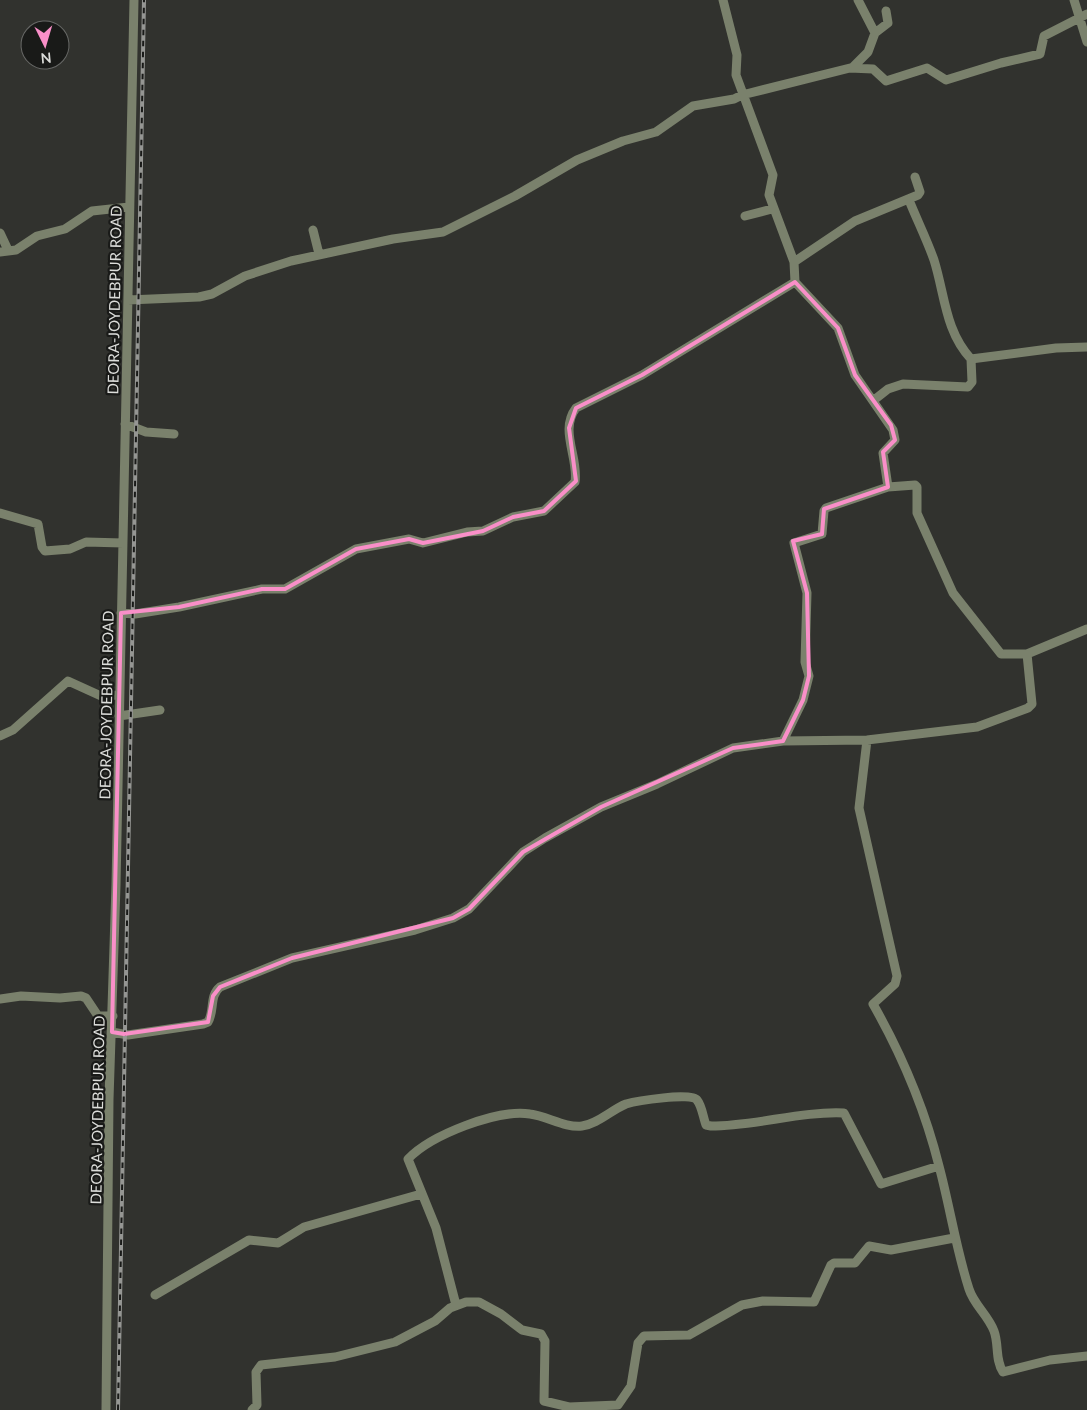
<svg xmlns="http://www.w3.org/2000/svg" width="1087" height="1410" font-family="Lato,sans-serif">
  <rect width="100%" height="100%" fill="#31322e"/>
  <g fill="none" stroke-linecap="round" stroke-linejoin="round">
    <path stroke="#7a816c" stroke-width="9" d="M723 0 737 55 736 75 773 175 769 195 794 262 795 282 838 328 855 375 893 430 895 440 883 453 888 487
      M858 0 875 33
      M1074 0 1087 42
      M852 68 868 52 875 33 888 23 886 11
      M745 216 772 209
      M313 230 319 254
      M0 233 8 250
      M0 252 16 250 37 236 65 229 92 211 129 207
      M794 262 855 221 918 195 920 192 915 177
      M128 300 199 297 212 294 245 276 291 261 393 239 443 232 515 196 577 160 623 141 656 132 693 106 734 99 742 95 850 68 873 69 886 81 927 68 946 80 1001 63 1040 54 1044 36 1087 14
      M971 359 1056 348 1087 347
      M874 400 888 389 903 384 968 387 972 382 971 359C945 331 945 295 934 260 927 240 917 220 909 200
      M125 424 146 432 174 434
      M0 513 38 524 42 547 45 551 70 549 86 542 123 543
      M121 613 135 614 179 607 262 589H285L356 549 409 539 423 543 467 532 483 531 513 517 544 511 575 482C579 458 559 430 576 408L642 375 795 282
      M119 716 160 710
      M0 736 13 730 68 681 101 696 119 695
      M867 740 859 808 897 976 895 984 873 1004C902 1055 925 1110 939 1166 950 1207 956 1249 969 1289 974 1305 988 1315 994 1331 999 1344 995 1360 1003 1372L1050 1360 1087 1356
      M783 741 803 700 809 676 805 662 807 593 794 543 822 534 824 511 826 508 888 487 915 485 917 487V513L953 593 1001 654H1027L1087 629
      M0 999 21 996 60 998 81 996 86 998 98 1016H113
      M112 1032 128 1035 203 1024 208 1022C215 1010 209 996 220 987L292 958 415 930 453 918 469 909 523 852 545 838 601 807 657 784 733 748 783 741 867 740 977 727 1028 708 1032 704 1027 654
      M155 1295 249 1240 278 1243 304 1227 421 1194
      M456 1305 436 1228 408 1159C431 1135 497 1109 530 1114 547 1116 565 1128 582 1126 598 1124 611 1110 626 1104 636 1101 692 1092 697 1100 702 1106 703 1117 706 1125L711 1126C756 1126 801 1111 844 1113L881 1184 939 1166
      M106 1410 109 1099 116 885 134 0
      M252 1410 257 1405 256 1372 261 1365 335 1357 395 1342 435 1321 450 1308 466 1302H479L501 1314 522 1330 541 1334 545 1341 544 1401 569 1407 618 1405 631 1386 638 1343 644 1336 689 1335 742 1305 763 1301 814 1302 831 1265 834 1263H855L869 1246 891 1250 954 1238"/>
    <defs>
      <path id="rail" d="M118 1410 144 0"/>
    </defs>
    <use href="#rail" stroke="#959693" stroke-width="4"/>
    <use href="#rail" stroke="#191a18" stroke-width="2" stroke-dasharray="5.5" stroke-linecap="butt"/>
  </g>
  <path fill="none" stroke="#f98fc8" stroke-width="4" stroke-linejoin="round" d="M795 282 838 328 855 375 891 425 895 440 883 452 888 487 824 509 822 534 793 541 807 593 809 676 803 700 783 741 733 748 601 807 523 852 469 909 453 918 292 958 220 987 213 996 208 1022 124 1034 112 1032 121 613 179 607 262 589H285L356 549 409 539 423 543 483 531 513 517 544 511 576 481 569 428 576 408 642 375Z"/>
  <g text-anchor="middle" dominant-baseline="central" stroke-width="4.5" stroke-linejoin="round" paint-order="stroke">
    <g font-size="15" fill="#dcddda" stroke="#191a18">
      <text transform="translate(114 300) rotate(-89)">DEORA-JOYDEBPUR ROAD</text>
      <text transform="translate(106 705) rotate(-89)">DEORA-JOYDEBPUR ROAD</text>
      <text transform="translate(97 1110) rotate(-89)">DEORA-JOYDEBPUR ROAD</text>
    </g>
  </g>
  <g transform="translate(45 45) rotate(175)"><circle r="24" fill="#191a18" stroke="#676866"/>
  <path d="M0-4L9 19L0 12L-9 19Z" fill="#f98fc8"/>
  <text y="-8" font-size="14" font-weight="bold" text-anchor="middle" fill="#dcddda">N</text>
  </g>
</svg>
